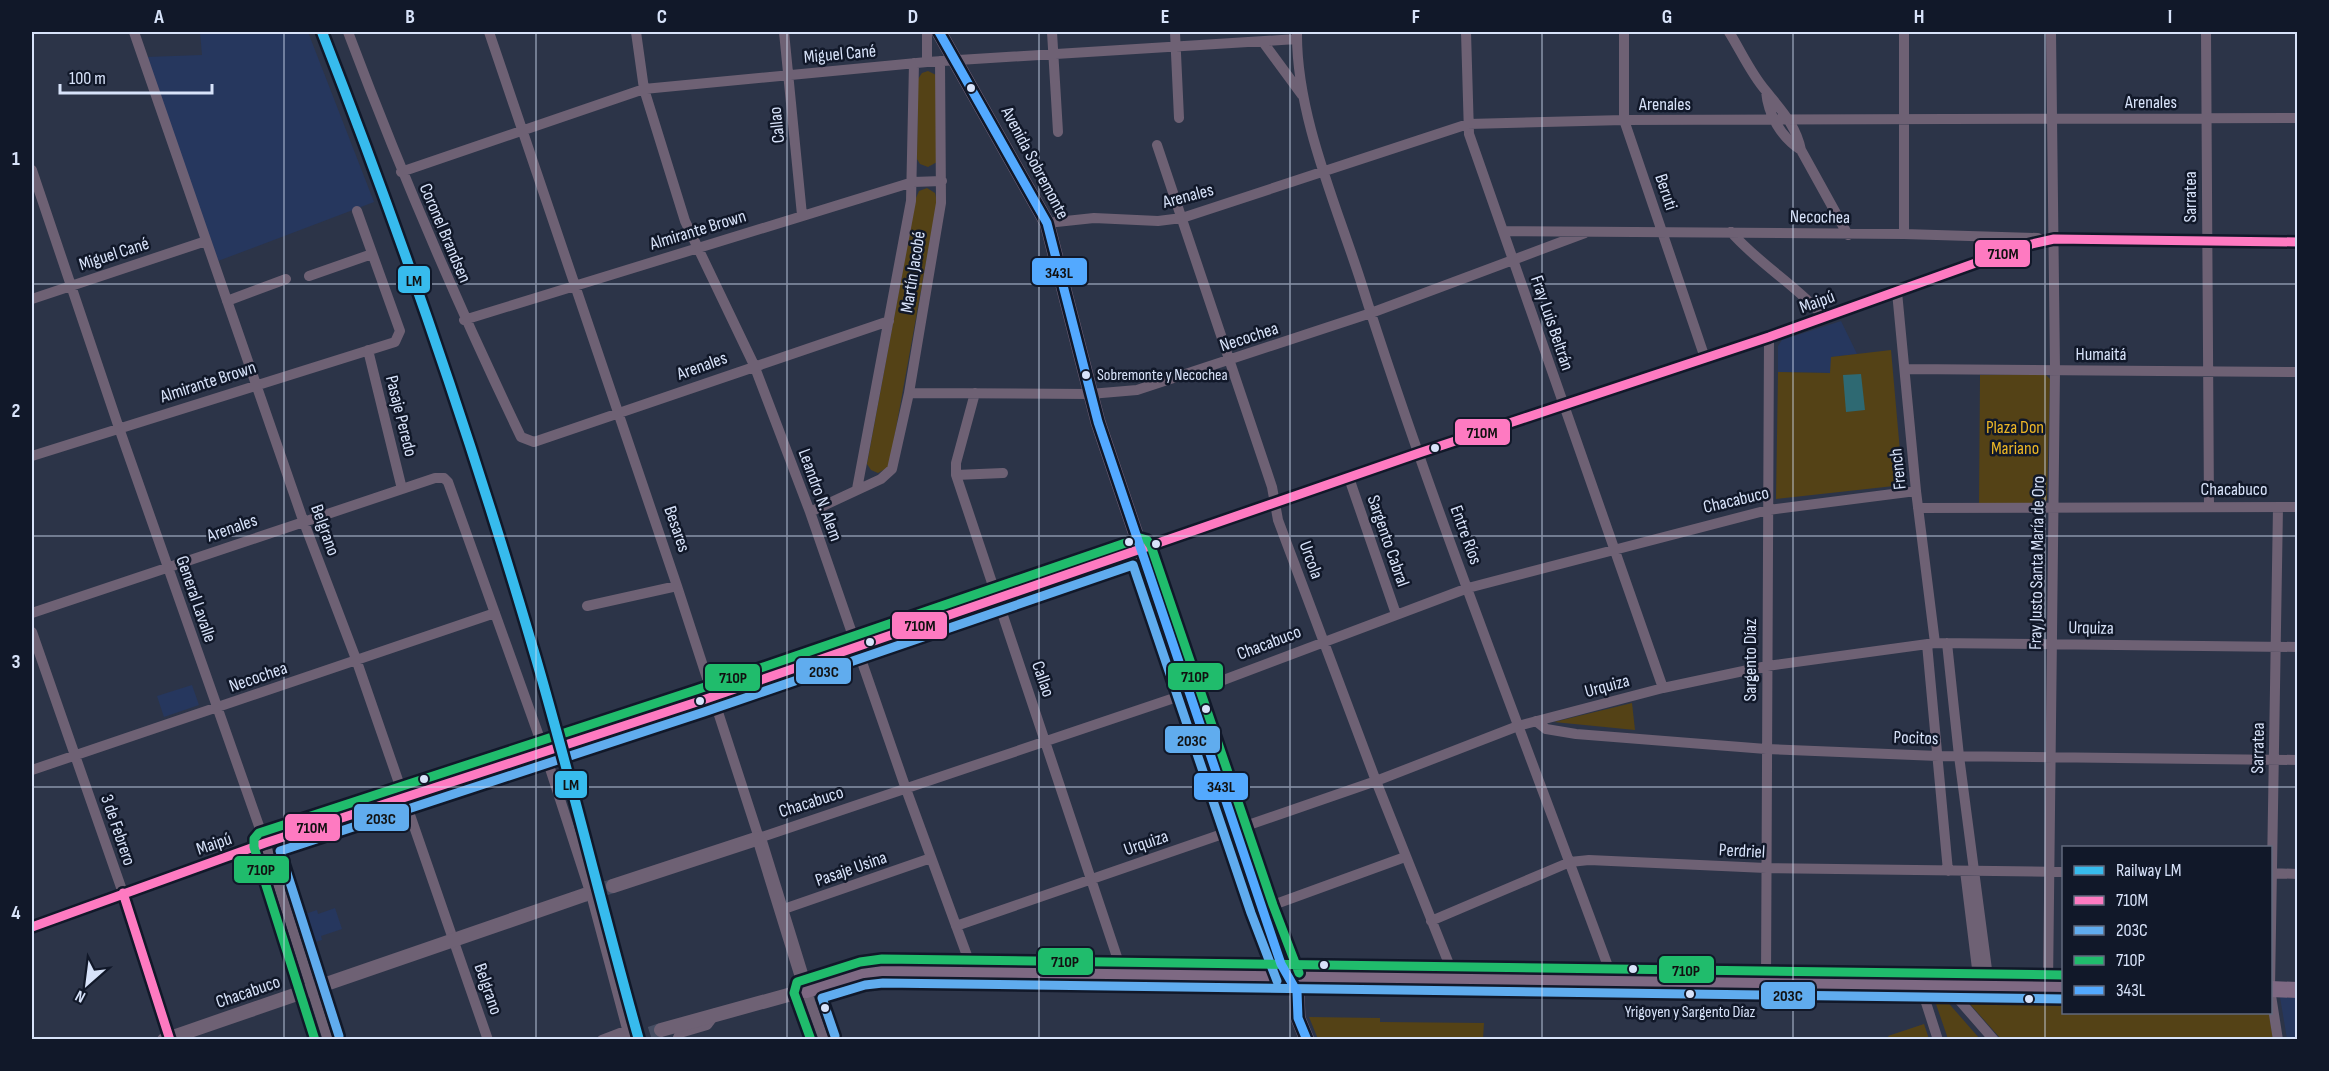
<svg xmlns="http://www.w3.org/2000/svg" width="2329" height="1071" font-family="'Sofia Sans Condensed',sans-serif">
  <rect width="100%" height="100%" fill="#2c3448"/>
  <path fill="#26375e" d="M200 32H308L374 202 218 261 146 57 202 55Z
    M1841 321 1857 354 1831 357V373L1778 372V346L1782 340Z
    M192 685 199 705 164 717 157 696Z
    M335 908 342 929 321 936 322 940 309 944 299 916 317 910 318 914Z
    M2280 997 2297 998V1039H2287Z"/>
  <path fill="#544216" d="M928 71 936 75 937 162 928 167 920 164 917 159 918 79 922 73Z
    M927 188 935 193 937 202 889 467 878 473 871 470 867 464 916 198 919 191Z
    M1891 350 1903 485 1776 499 1778 372 1830 373 1831 357Z
    M2045 374 2050 379 2047 500 2044 503 1979 504 1980 375Z
    M1632 703 1635 730 1554 722Z
    M1970 996H2063L2064 1012 2269 1013 2273 1039H2001L1969 1003Z
    M1944 998 1980 1039H1948L1936 1004 1938 999Z
    M1309 1017 1380 1018V1022L1484 1023 1483 1039H1318Z
    M1924 1024 1929 1039H1890L1888 1036Z"/>
  <path fill="#2e6972" d="M1861 374 1865 410 1846 412 1843 375Z"/>
  <g fill="none" stroke-linecap="round" stroke-linejoin="round">
    <path stroke="#464e63" stroke-width="14" stroke-dasharray="14 7" stroke-linecap="butt" d="M584 895 613 886
      M630 1040 661 1030"/>
    <path stroke="#6e6174" stroke-width="10" d="M134 32 303 520 356 659 488 1040
      M348 32C400 170 457 304 521 437L534 442 889 321
      M489 32 677 586 759 838 1189 693 1468 588 1768 510 1916 491
      M636 32 644 89 685 221 754 365 810 512 906 789 973 972
      M784 32 802 215
      M1052 32 1058 132
      M1175 32 1179 118
      M1297 32C1296 113 1335 202 1360 279 1435 516 1528 747 1613 980
      M1466 32 1469 134 1663 688
      M1624 32V120L1705 358
      M1729 32C1741 51 1751 74 1766 91 1781 110 1796 125 1801 150L1848 235
      M2206 32 2209 507
      M1263 42 1302 95
      M927 62V32
      M1766 91C1768 115 1781 137 1801 150
      M1157 145 1272 487 1278 520 1376 781 1455 979
      M32 170 119 428 265 843 328 1040
      M401 172 644 89 927 62 1297 39
      M1047 223 1094 218 1158 221 1182 218 1468 124 1624 120 2298 118
      M1504 231 1904 234 2038 238
      M1731 232C1759 264 1796 285 1823 316
      M1904 234V32
      M309 276 372 254
      M1897 292 1916 491 1935 643
      M32 299 206 241
      M227 301 286 279
      M464 320 913 182 942 181
      M368 350 402 489
      M1905 369 2298 372
      M909 393 1090 394 1137 390 1371 313 1585 233
      M975 393 956 463V475L1123 975
      M32 456 395 342 400 331 357 211
      M956 475 1003 473
      M1349 478 1396 614
      M857 489 911 201 914 63
      M1918 508 2298 507
      M810 512 881 479 892 469 909 393 941 203 940 61
      M587 606 677 586
      M32 613 435 478H444L448 482 545 753 592 898 630 1040
      M32 632 123 893 170 1040
      M1947 643 1959 756 1989 985
      M1927 644 1948 871
      M1536 721 1546 729 1576 734 1766 749 1938 756 2298 760
      M32 770 495 613
      M1965 871 1979 985
      M2270 873 2298 874
      M1262 909 1405 857
      M781 910 931 858
      M1431 921 1570 862 1589 860 1766 868 2064 872
      M956 926 1376 781 1518 726 1663 688 1767 666 1935 643 2298 647
      M32 927 265 843 700 701 1419 453 1769 337 2023 246 2054 239 2298 242
      M1766 982 1769 337
      M1920 984 1938 1040
      M1946 985 1994 1040
      M2048 987 2055 370 2051 32
      M2270 989 2278 507
      M2270 989 2278 1040
      M806 990 824 1040
      M602 1040 628 1030
      M677 1040 680 1033 707 1025 716 1013"/>
    <path stroke="#6e6174" stroke-width="14" d="M613 886 759 838 806 990 661 1030
      M164 1040 584 895"/>
    <path stroke="#746379" stroke-width="15" d="M939 32 1047 223 1098 422 1281 964 1297 992 1298 1018 1307 1040"/>
    <path stroke="#7e6983" stroke-width="16" d="M2270 989 2298 990
      M806 990 863 973 883 971 1323 979 2064 987"/>
    <defs>
      <path id="bus-1" d="M123 893 170 1040
        M32 927 265 843 700 701 1419 453 1769 337 2023 246 2054 239 2298 242"/>
      <path id="bus-2" d="M339 1036 280 851 704 712 1133 565 1251 913 1277 981
        M835 1036 822 998 865 985 883 983 2064 999"/>
      <path id="bus-3" d="M315 1040 254 847V839L259 833 696 690 1140 538 1147 540 1151 546 1273 905 1299 973
        M811 1040 794 993 797 982 860 962 882 959 2064 975"/>
      <path id="bus-4" d="M939 32 1047 223 1098 422 1281 964 1297 992 1298 1018 1307 1040"/>
    </defs>
    <use href="#bus-1" stroke="#111829" stroke-width="14"/>
    <use href="#bus-2" stroke="#111829" stroke-width="14"/>
    <use href="#bus-3" stroke="#111829" stroke-width="14"/>
    <use href="#bus-4" stroke="#111829" stroke-width="14"/>
    <use href="#bus-1" stroke="#fe7ac1" stroke-width="9"/>
    <use href="#bus-2" stroke="#60acee" stroke-width="9"/>
    <use href="#bus-3" stroke="#20bc6c" stroke-width="9"/>
    <use href="#bus-4" stroke="#53a9ff" stroke-width="9"/>
    <defs>
      <path id="rail-1" d="M322 32C402 237 473 444 535 655 572 782 603 912 639 1040"/>
    </defs>
    <use href="#rail-1" stroke="#111829" stroke-width="15"/>
    <use href="#rail-1" stroke="#37bbed" stroke-width="10"/>
  </g>
  <path fill="none" stroke="#d8e3fa" stroke-width="1.5" stroke-opacity="0.55" d="M284 32V1040M536 32V1040M787 32V1040M1039 32V1040M1290 32V1040M1542 32V1040M1793 32V1040M2045 32V1040M32 284H2298M32 536H2298M32 787H2298"/>
  <g fill="#d8e3fa" stroke="#111829" stroke-width="2">
    <circle cx="971" cy="88" r="5"/>
    <circle cx="1086" cy="375" r="5"/>
    <circle cx="1435" cy="448" r="5"/>
    <circle cx="1129" cy="542" r="5"/>
    <circle cx="1156" cy="544" r="5"/>
    <circle cx="870" cy="642" r="5"/>
    <circle cx="700" cy="701" r="5"/>
    <circle cx="1206" cy="709" r="5"/>
    <circle cx="424" cy="779" r="5"/>
    <circle cx="1324" cy="965" r="5"/>
    <circle cx="1633" cy="969" r="5"/>
    <circle cx="1690" cy="994" r="5"/>
    <circle cx="2029" cy="999" r="5"/>
    <circle cx="825" cy="1008" r="5"/>
  </g>
  <g text-anchor="middle" dominant-baseline="central" stroke-width="5" stroke-linejoin="round" paint-order="stroke">
    <g font-size="16" fill="#d8e3fa" stroke="#111829" text-anchor="start">
      <text x="1097" y="375">Sobremonte y Necochea</text>
      <text x="1690" y="1012" text-anchor="middle">Yrigoyen y Sargento Díaz</text>
    </g>
    <g font-size="18" fill="#d8e3fa" stroke="#111829">
      <text transform="translate(840 54) rotate(-5)">Miguel Cané</text>
      <text x="2151" y="102">Arenales</text>
      <text x="1665" y="104">Arenales</text>
      <text transform="translate(777 125) rotate(-96)">Callao</text>
      <text transform="translate(1035 163) rotate(62)">Avenida Sobremonte</text>
      <text transform="translate(1666 192) rotate(72)">Beruti</text>
      <text transform="translate(1188 196) rotate(-15)">Arenales</text>
      <text transform="translate(2190 197) rotate(-90)">Sarratea</text>
      <text transform="translate(1820 217) rotate(1)">Necochea</text>
      <text transform="translate(698 230) rotate(-17)">Almirante Brown</text>
      <text transform="translate(445 233) rotate(67)">Coronel Brandsen</text>
      <text transform="translate(114 254) rotate(-18)">Miguel Cané</text>
      <text transform="translate(913 272) rotate(-81)">Martín Jacobé</text>
      <text transform="translate(1817 302) rotate(-20)">Maipú</text>
      <text transform="translate(1552 323) rotate(71)">Fray Luis Beltrán</text>
      <text transform="translate(1249 337) rotate(-18)">Necochea</text>
      <text x="2101" y="354">Humaitá</text>
      <text transform="translate(702 366) rotate(-20)">Arenales</text>
      <text transform="translate(208 382) rotate(-18)">Almirante Brown</text>
      <text transform="translate(401 416) rotate(76)">Pasaje Peredo</text>
      <text transform="translate(1898 469) rotate(-96)">French</text>
      <text x="2234" y="489">Chacabuco</text>
      <text transform="translate(820 495) rotate(70)">Leandro N. Alem</text>
      <text transform="translate(1736 500) rotate(-13)">Chacabuco</text>
      <text transform="translate(232 528) rotate(-19)">Arenales</text>
      <text transform="translate(677 529) rotate(71)">Besares</text>
      <text transform="translate(325 530) rotate(70)">Belgrano</text>
      <text transform="translate(1466 535) rotate(70)">Entre Ríos</text>
      <text transform="translate(1388 541) rotate(71)">Sargento Cabral</text>
      <text transform="translate(1311 560) rotate(70)">Urcola</text>
      <text transform="translate(2037 563) rotate(-89)">Fray Justo Santa María de Oro</text>
      <text transform="translate(196 599) rotate(71)">General Lavalle</text>
      <text transform="translate(2091 628) rotate(1)">Urquiza</text>
      <text transform="translate(1269 643) rotate(-21)">Chacabuco</text>
      <text transform="translate(1750 660) rotate(-90)">Sargento Díaz</text>
      <text transform="translate(258 677) rotate(-19)">Necochea</text>
      <text transform="translate(1043 679) rotate(71)">Callao</text>
      <text transform="translate(1607 686) rotate(-15)">Urquiza</text>
      <text transform="translate(1916 738) rotate(2)">Pocitos</text>
      <text transform="translate(2258 748) rotate(-89)">Sarratea</text>
      <text transform="translate(811 802) rotate(-18)">Chacabuco</text>
      <text transform="translate(118 830) rotate(71)">3 de Febrero</text>
      <text transform="translate(1146 843) rotate(-19)">Urquiza</text>
      <text transform="translate(214 844) rotate(-19)">Maipú</text>
      <text transform="translate(1742 851) rotate(3)">Perdriel</text>
      <text transform="translate(851 869) rotate(-19)">Pasaje Usina</text>
      <text transform="translate(488 989) rotate(71)">Belgrano</text>
      <text transform="translate(248 992) rotate(-19)">Chacabuco</text>
    </g>
    <g font-size="18" fill="#ecb626" stroke="#111829">
      <text x="2015" y="427">Plaza Don<tspan x="2015" dy="21">Mariano</tspan></text>
    </g>
  </g>
  <g stroke="#111829" stroke-width="2">
    <rect x="1974" y="239" width="57" height="29" rx="6" fill="#fe7ac1"/>
    <rect x="1031" y="257" width="57" height="29" rx="6" fill="#53a9ff"/>
    <rect x="397" y="265" width="34" height="29" rx="6" fill="#37bbed"/>
    <rect x="1454" y="418" width="57" height="28" rx="6" fill="#fe7ac1"/>
    <rect x="891" y="611" width="57" height="29" rx="6" fill="#fe7ac1"/>
    <rect x="795" y="657" width="57" height="28" rx="6" fill="#60acee"/>
    <rect x="1167" y="662" width="57" height="29" rx="6" fill="#20bc6c"/>
    <rect x="704" y="663" width="57" height="29" rx="6" fill="#20bc6c"/>
    <rect x="1164" y="725" width="57" height="29" rx="6" fill="#60acee"/>
    <rect x="554" y="770" width="34" height="29" rx="6" fill="#37bbed"/>
    <rect x="1193" y="772" width="56" height="29" rx="6" fill="#53a9ff"/>
    <rect x="353" y="803" width="57" height="29" rx="6" fill="#60acee"/>
    <rect x="284" y="813" width="57" height="29" rx="6" fill="#fe7ac1"/>
    <rect x="233" y="855" width="57" height="29" rx="6" fill="#20bc6c"/>
    <rect x="1037" y="947" width="57" height="29" rx="6" fill="#20bc6c"/>
    <rect x="1658" y="955" width="57" height="29" rx="6" fill="#20bc6c"/>
    <rect x="1760" y="981" width="56" height="29" rx="6" fill="#60acee"/>
  </g>
  <g font-size="16" text-anchor="middle" font-weight="bold" fill="#111">
    <text x="2003" y="259">710M</text>
    <text x="1059" y="278">343L</text>
    <text x="414" y="286">LM</text>
    <text x="1482" y="438">710M</text>
    <text x="920" y="631">710M</text>
    <text x="824" y="677">203C</text>
    <text x="1195" y="682">710P</text>
    <text x="733" y="683">710P</text>
    <text x="1192" y="746">203C</text>
    <text x="571" y="790">LM</text>
    <text x="1221" y="792">343L</text>
    <text x="381" y="824">203C</text>
    <text x="312" y="833">710M</text>
    <text x="261" y="875">710P</text>
    <text x="1065" y="967">710P</text>
    <text x="1686" y="976">710P</text>
    <text x="1788" y="1001">203C</text>
  </g>
  <rect width="2329" height="1071" fill="none" stroke="#111829" stroke-width="66"/>
  <rect x="2062" y="846" width="210" height="168" fill="#111829" stroke="#61697d" stroke-width="1.5"/>
  <rect x="2074" y="866" width="30" height="9" fill="#37bbed" stroke="#61697d" stroke-width="1.5"/>
  <text x="2116" y="876" font-size="18" fill="#d8e3fa">Railway LM</text>
  <rect x="2074" y="896" width="30" height="9" fill="#fe7ac1" stroke="#61697d" stroke-width="1.5"/>
  <text x="2116" y="906" font-size="18" fill="#d8e3fa">710M</text>
  <rect x="2074" y="926" width="30" height="9" fill="#60acee" stroke="#61697d" stroke-width="1.5"/>
  <text x="2116" y="936" font-size="18" fill="#d8e3fa">203C</text>
  <rect x="2074" y="956" width="30" height="9" fill="#20bc6c" stroke="#61697d" stroke-width="1.5"/>
  <text x="2116" y="966" font-size="18" fill="#d8e3fa">710P</text>
  <rect x="2074" y="986" width="30" height="9" fill="#53a9ff" stroke="#61697d" stroke-width="1.5"/>
  <text x="2116" y="996" font-size="18" fill="#d8e3fa">343L</text>
  <g transform="translate(87 984) rotate(208)" stroke="#111829" stroke-width="4.5" paint-order="stroke">
  <path d="M0-4.5L10 22L0 15L-10 22Z" fill="#d8e3fa"/>
  <text y="-9" font-size="16" font-weight="bold" text-anchor="middle" fill="#d8e3fa">N</text>
  </g>
  <path d="M60 84v9h152v-9" fill="none" stroke="#d8e3fa" stroke-width="3"/>
  <text x="69" y="84" font-size="18" fill="#d8e3fa" stroke="#111829" stroke-width="4.5" paint-order="stroke">100 m</text>
  <rect x="33" y="33" width="2263" height="1005" fill="none" stroke="#d8e3fa" stroke-width="2"/>
  <g font-size="20" text-anchor="middle" font-weight="bold" fill="#d8e3fa">
    <text x="159" y="23">A</text>
    <text x="410" y="23">B</text>
    <text x="662" y="23">C</text>
    <text x="913" y="23">D</text>
    <text x="1165" y="23">E</text>
    <text x="1416" y="23">F</text>
    <text x="1667" y="23">G</text>
    <text x="1919" y="23">H</text>
    <text x="2170" y="23">I</text>
    <text x="16" y="165">1</text>
    <text x="16" y="417">2</text>
    <text x="16" y="668">3</text>
    <text x="16" y="919">4</text>
  </g>
</svg>
